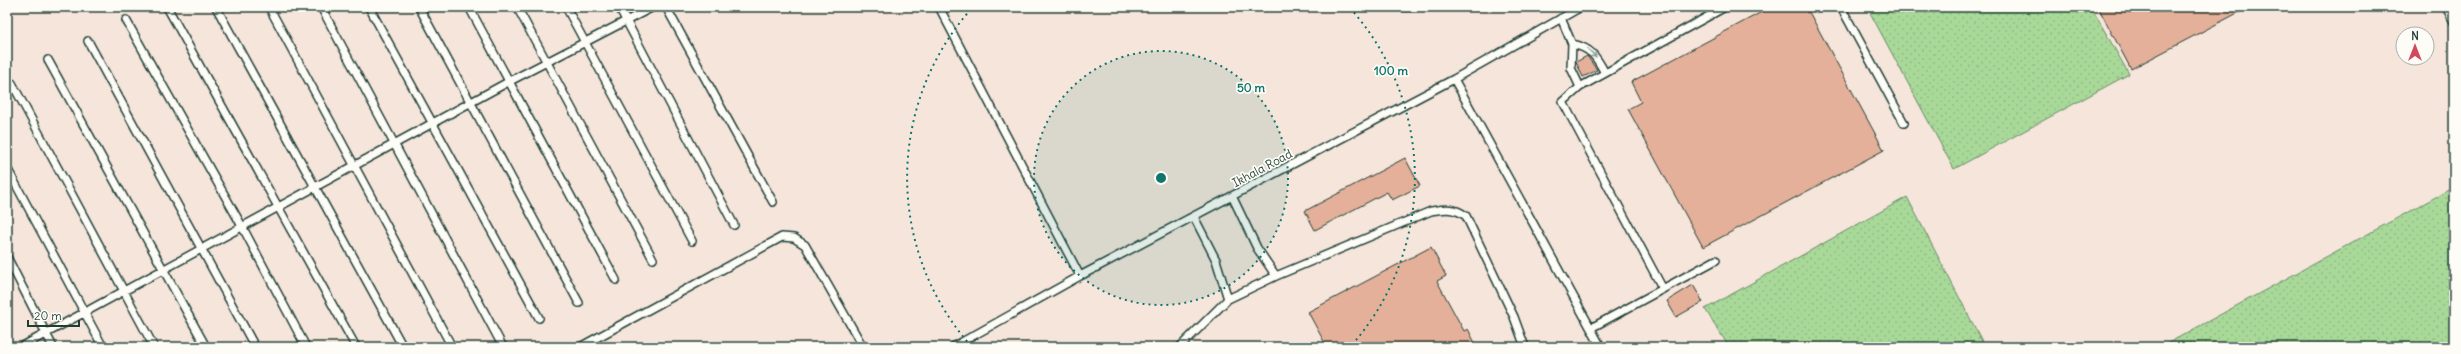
<svg xmlns="http://www.w3.org/2000/svg" width="2461" height="354" font-family="Delius,sans-serif">
  <defs>
    <pattern id="grass-dots" width="8" height="8" patternUnits="userSpaceOnUse"><rect width="8" height="8" fill="#a9d999"/><path d="M2 2h.1M6 6h.1" fill="none" stroke="#91bb84" stroke-width="1.8" stroke-linecap="round"/></pattern>
  </defs>
  <rect width="100%" height="100%" fill="#f6e5db"/>
  <filter id="ink" filterUnits="userSpaceOnUse"><feTurbulence type="fractalNoise" baseFrequency=".025" numOctaves="2"/><feDisplacementMap in="SourceGraphic" scale="8" xChannelSelector="R" yChannelSelector="G"/><feConvolveMatrix kernelMatrix="1 2 1 2 8 2 1 2 1" color-interpolation-filters="sRGB"/></filter>
  <g filter="url(#ink)">
    <path fill="url(#grass-dots)" stroke="#648b66" d="M1867 7H2091L2129 74 1954 169Z
      M2454 187V347H2161Z
      M1907 197 1985 347H1729L1705 309Z"/>
    <path fill="#e5b099" stroke="#1f3d34" d="M1771 7H1804L1807 13 1809 12 1884 150 1703 247 1628 109 1641 102 1631 82Z
      M2098 7H2249L2131 69Z
      M1587 56 1597 70 1583 77 1576 62Z
      M1405 158 1420 186 1392 200 1387 192 1315 230 1305 211Z
      M1431 247 1446 276 1437 281 1464 331 1468 329 1477 347H1327L1308 312Z
      M1693 285 1703 302 1676 317 1667 301Z"/>
    <g fill="none" stroke-linecap="round" stroke-linejoin="round">
      <defs>
        <path id="service" d="M167 7 356 347
          M216 7 403 347
          M269 7 452 347
          M321 7 503 347
          M369 7 539 318
          M419 7 579 303
          M469 7 616 280
          M517 7 653 259
          M566 7 692 241
          M619 7 734 225
          M666 7 773 202
          M939 7 1080 276
          M1388 7H1410
          M1841 7 1904 123
          M2446 7 2454 22
          M1561 18 1572 44 1571 68 1580 87
          M126 20 243 228 306 347
          M88 41 255 347
          M1572 44C1591 48 1596 56 1605 73
          M48 60 206 347
          M1454 79 1601 347
          M12 83 154 347
          M7 168 103 347
          M1232 196 1257 248 1276 276 1431 211C1445 209 1454 207 1466 216L1514 317 1525 347
          M1194 217 1216 260 1228 299
          M7 257 53 347
          M1663 289 1563 102 1580 87 1725 7
          M1591 328 1716 260
          M21 347 510 81 653 7
          M580 347 782 237 794 238 805 245 863 347
          M953 347 1080 276 1454 79 1581 7
          M1180 347 1228 299 1276 276"/>
      </defs>
      <use href="#service" stroke="#1f3d34" stroke-width="10"/>
      <use href="#service" stroke="#fdfcf7" stroke-width="7"/>
    </g>
    <defs><path id="oneway-shaft" d="M-6 0H5M1.5-3L5.5 0L1.5 3" fill="none" stroke-width="1.6" stroke-linecap="round" stroke-linejoin="round"/></defs>
    <use stroke="#8e9c96" href="#oneway-shaft" transform="translate(1592 53) rotate(45)"/>
  </g>
  <circle cx="1161" cy="178" r="127" fill="#0f766e" fill-opacity=".12"/>
  <g fill="none" stroke="#0f766e" stroke-width="2" stroke-dasharray="2 4">
    <circle cx="1161" cy="178" r="127"/>
    <path d="M971 346A254 254 0 0 1 972 8M1350 8A254 254 0 0 1 1351 346"/>
  </g>
  <g text-anchor="middle" dominant-baseline="central" stroke-width="3.5" stroke-linejoin="round" paint-order="stroke">
    <g font-size="12" fill="#1f3d34" stroke="#fdfcf7">
      <text transform="translate(1262 168) rotate(-28)">Ikhala Road</text>
    </g>
  </g>
  <circle cx="1161" cy="178" r="6" fill="#0f766e" stroke="#fdfcf7" stroke-width="2"/>
  <g font-size="12" text-anchor="middle" font-weight="bold" fill="#0f766e" stroke="#fdfcf7" stroke-width="3.5" stroke-linejoin="round" paint-order="stroke">
    <text x="1391" y="75">100 m</text>
    <text x="1251" y="92">50 m</text>
  </g>
  <rect width="2461" height="354" fill="none" stroke="#fdfcf7" stroke-width="24"/>
  <rect x="12" y="12" width="2437" height="330" fill="none" stroke="#1f3d34" stroke-width="1.5" filter="url(#ink)"/>
  <g transform="translate(2415 46)"><circle r="19" fill="#fdfcf7" stroke="#a4b0a9"/>
  <path d="M0-3L7 15L0 10L-7 15Z" fill="#d1495b"/>
  <text y="-6" font-size="11" font-weight="bold" text-anchor="middle" fill="#1f3d34">N</text>
  </g>
  <path d="M28 320v6h51v-6" fill="none" stroke="#1f3d34" stroke-width="2"/>
  <text x="34" y="320" font-size="12" fill="#1f3d34" stroke="#fdfcf7" stroke-width="3" paint-order="stroke">20 m</text>
</svg>
